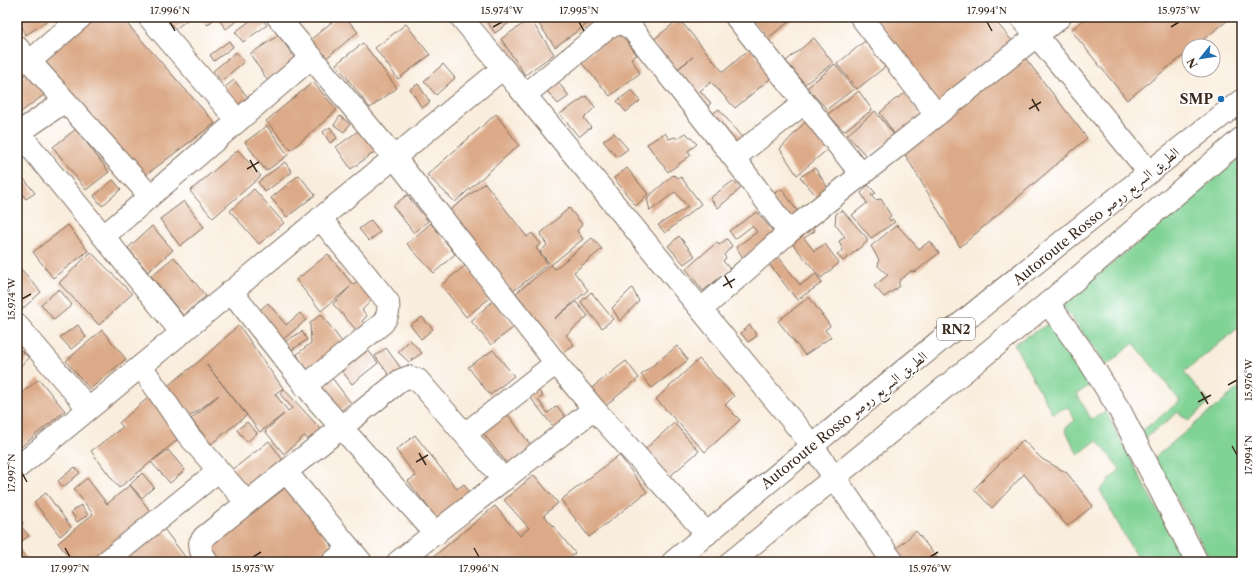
<svg xmlns="http://www.w3.org/2000/svg" width="1259" height="579" font-family="'Libre Caslon Text',Amiri,serif">
  <rect width="100%" height="100%" fill="#fff"/>
  <filter id="ink" filterUnits="userSpaceOnUse"><feTurbulence type="fractalNoise" baseFrequency=".025" numOctaves="2"/><feDisplacementMap in="SourceGraphic" scale="8" xChannelSelector="R" yChannelSelector="G"/><feConvolveMatrix kernelMatrix="1 2 1 2 8 2 1 2 1" color-interpolation-filters="sRGB"/></filter>
  <filter id="wash" filterUnits="userSpaceOnUse"><feTurbulence type="fractalNoise" baseFrequency=".012" numOctaves="4" result="noise"/><feDisplacementMap in="SourceGraphic" scale="16" xChannelSelector="R" yChannelSelector="G"/><feGaussianBlur stdDeviation="0.9" result="paint"/><feColorMatrix in="noise" values="0 0 0 0 0 0 0 0 0 0 0 0 0 0 0 0 0 1.4 0 .05"/><feComposite in="paint" operator="in"/></filter>
  <g filter="url(#wash)">
    <rect width="100%" height="100%" fill="#f9eddd"/>
    <path fill="#80d395" stroke="#5e7e5a" d="M1242 156V325L1184 372 1209 402 1189 421 1178 412 1145 439 1139 433 1180 401 1134 343 1107 365 1062 305Z
      M1050 323 1090 385 1077 394 1091 419 1106 412 1185 562H1139L1100 490 1120 469 1097 440 1078 455 1065 429 1075 420 1068 407 1052 413 1014 344Z
      M1242 385V562H1212L1154 458Z"/>
    <g id="blocks">
      <path fill="#dcaa88" d="M17 17H52L26 35Z
        M86 17H121L215 123 139 180 35 67Z
        M165 17H191L175 29Z
        M200 17H211L214 19 208 25Z
        M217 17H242L226 29Z
        M255 17H261L267 25 243 42 235 32Z
        M338 17H345L358 32 324 60 309 41Z
        M484 17H517L495 33Z
        M534 17H597L555 47Z
        M748 17H795L768 38Z
        M870 17H992L1013 42 938 105Z
        M1087 17H1232L1195 46H1189V51L1127 100 1071 30Z
        M530 19 554 54 525 75 501 39Z
        M679 19 723 72 751 48 771 78 735 108 711 82 700 91 711 103 704 109 673 73 693 57 676 70 652 41Z
        M406 24 430 55 398 79 375 48Z
        M619 31 637 55 631 58 640 73 610 96 580 61Z
        M279 35 297 62 268 81 250 54Z
        M814 38 833 63 805 84 786 61Z
        M229 41 233 47 214 61 210 55Z
        M865 41 885 67 857 89 837 64Z
        M363 43 397 88 370 108 336 64Z
        M236 52 244 62 221 81 213 71Z
        M1022 54 1087 138 960 247 903 151Z
        M443 64 455 78 436 95 424 81Z
        M835 64 854 89 827 109 807 88Z
        M28 72 45 94 17 115V81Z
        M234 80 250 100 241 108 224 88Z
        M313 82 337 110 291 150 266 121Z
        M558 82 569 96 558 104 547 91Z
        M418 84 430 102 422 108 410 89Z
        M632 90 640 101 626 112 617 101Z
        M859 91 872 110 844 131 828 114Z
        M906 93 923 115 897 138 880 113 894 100Z
        M586 96 595 107 584 118 591 127 579 137 560 114Z
        M719 109 743 139 733 148 708 117Z
        M875 111 895 136 867 157 847 135Z
        M496 114 519 145 455 202 427 175Z
        M340 116 350 124 344 132 334 125Z
        M808 119 828 149 797 175 780 149Z
        M267 126 288 155 266 171 245 142Z
        M330 127 337 138 330 143 323 132Z
        M76 129 109 172 86 190 53 147Z
        M361 129 376 151 351 169 336 147Z
        M614 133 628 149 617 157 603 141Z
        M665 133 669 139 675 137 677 139 686 133 697 144 688 151 691 155 668 172 647 144Z
        M238 150 261 176 213 218 190 191Z
        M285 162 292 172 265 192 258 182Z
        M627 168 648 194 636 206 614 178Z
        M815 168 830 191 821 201 800 177Z
        M299 175 315 195 287 217 271 198Z
        M673 175 679 178 681 177 701 204 665 233 658 225 688 207 675 192 650 211 647 198Z
        M24 179 35 193 26 199 17 187V185Z
        M113 180 121 189 102 206 94 196Z
        M733 181 740 189 718 208 710 198Z
        M485 183 527 237 532 233 541 244 536 248 548 264 512 292 450 210Z
        M868 185 876 193 871 195 875 200 881 199 891 216 888 218 890 221 892 219 895 222 871 238 852 215 867 203 861 193Z
        M254 189 284 223 259 244 230 211Z
        M782 189 798 212 788 222 770 196Z
        M407 195 428 221 414 233 393 206Z
        M184 201 204 227 180 246 160 219Z
        M569 208 582 224 577 231 583 239 551 265 540 252 547 245 540 234Z
        M842 210 867 238V242L843 261 837 254 843 251 839 241 845 237 835 224 836 214Z
        M757 212 775 234 744 259 736 247 757 232 752 226 735 239 729 231Z
        M371 220 380 232 369 241 359 229Z
        M431 223 455 254 434 273 407 244Z
        M68 225 88 251 53 278 33 252Z
        M897 225 919 249 930 241 939 253 915 272 911 271 899 281V287L884 297 874 286 888 275 878 266 879 260 871 246Z
        M152 226 173 250 148 272 128 248Z
        M812 228 815 231 804 238 814 251 825 244 839 263 821 278 791 242Z
        M679 236 695 256 684 264 668 246Z
        M592 238 602 249 574 272 588 290 554 319 576 302 588 316 566 335 574 345 562 353 516 293 551 265 555 269Z
        M727 239 732 246 724 255 726 258 723 261 730 269 703 291 686 269 717 242 719 245Z
        M91 252 132 294 99 325 59 283Z
        M328 254 353 285 357 281 373 299 362 310 367 316 362 321 367 327 360 334 333 304 350 287 321 311 296 280Z
        M778 256 800 285 816 274 822 283 797 300 769 264Z
        M174 257 206 296 183 315 151 276Z
        M466 265 490 298 466 317 441 285Z
        M21 269 41 292 20 311 17 308V273Z
        M632 288 639 301 620 321 612 308Z
        M59 289 72 305 54 320 41 304Z
        M591 292 613 319 602 328 581 302Z
        M809 297 830 326 825 330 831 337 805 355 778 321Z
        M494 300 514 327 491 345 471 321Z
        M268 303 286 325 300 313 306 320 280 342 255 314Z
        M321 314 342 342 307 374 297 354 311 343 310 323Z
        M422 317 433 329 421 339 410 325Z
        M78 325 86 337 71 349 60 337Z
        M239 325 262 359 283 388 275 394 288 411 292 408 280 394 283 388 327 436 318 445 304 436 284 454 265 431 284 414 260 432 206 364 247 415 211 444 191 419 219 395 189 417 166 387 202 359Z
        M750 325 757 336 748 342 741 333Z
        M102 330 126 359 90 389 66 361Z
        M302 331 307 340 290 351 285 342Z
        M410 340 422 353 409 362 398 352Z
        M677 346 688 360 652 388 641 375Z
        M18 347 29 358 17 369V348Z
        M386 348 403 371 392 379 375 356Z
        M368 350 378 363 352 384 342 371Z
        M493 350 514 376 490 395 468 367Z
        M699 359 734 396 725 405 740 420 705 452 656 399Z
        M626 361 639 378 603 408 589 390Z
        M332 378 351 403 339 412 321 387Z
        M39 379 65 411 17 450V397Z
        M537 389 543 396 538 400 548 413 557 406 569 421 556 430 529 396Z
        M150 396 183 435 152 461 168 450 185 470 170 483 151 462 119 488 91 451 123 427 119 423Z
        M506 412 533 448 510 467 482 432Z
        M247 422 257 433 247 442 237 430Z
        M674 423 699 451 668 478 643 451Z
        M415 435 457 489 464 484 471 495 441 524 408 481 416 476 396 450Z
        M1023 440 1042 459 1067 473 1093 506 1067 526 1024 474 992 508 974 489Z
        M269 441 288 467 250 496 231 471Z
        M619 455 647 492 589 537 561 500Z
        M75 467 80 473 63 487 58 481Z
        M142 473 154 487 142 498 130 485Z
        M534 475 558 503 544 515 575 553 564 562H427L495 506 520 536 529 528 504 500Z
        M87 478 107 504 130 485 154 516 99 562H73L58 543 93 514 74 489Z
        M288 486 334 549 319 562H262L258 558 253 562H220L207 547Z
        M46 493 71 527 60 536 34 502Z
        M81 505 88 515 77 522 71 512Z
        M17 515 23 524 20 525 29 536 19 543 17 540Z
        M161 525 189 562H117Z
        M916 531 940 562H903L894 551Z
        M17 545 28 561 26 562H17Z"/>
    </g>
  </g>
  <g filter="url(#ink)">
    <use href="#blocks" fill-opacity="0" stroke="#7e6e61" stroke-width="1"/>
    <g fill="none" stroke-linecap="round" stroke-linejoin="round">
      <defs>
        <path id="minor" d="M149 17 238 121
          M278 17 394 157 556 363 594 409 398 562
          M461 17 812 445 893 562
          M736 17 862 175
          M861 17 937 115
          M1021 17 1149 172
          M17 47 150 196
          M29 62 81 17
          M525 95 608 27 622 23 633 30 734 158 804 103
          M19 133 182 333
          M17 134 65 101
          M734 158 789 232
          M104 236 312 57
          M231 291 317 400 436 534
          M1048 303 1088 359 1120 411 1197 562
          M702 309 789 232 1060 17
          M17 325 89 409
          M141 366 188 435 247 503
          M305 386 383 323C388 315 389 311 388 302L320 218
          M594 409 707 534
          M465 434 556 363
          M17 468 503 68
          M286 472 361 562
          M106 562 218 471
          M207 562 201 551 200 543 204 537 401 380 409 377 418 380 504 480
          M333 562 349 549"/>
        <path id="highway" d="M673 562C860 405 1049 249 1242 100
          M731 562 1048 303 1242 138"/>
      </defs>
      <use href="#minor" stroke="#7e6e61" stroke-width="24"/>
      <use href="#highway" stroke="#7e6e61" stroke-width="24"/>
      <use href="#minor" stroke="#fff" stroke-width="22"/>
      <use href="#highway" stroke="#fff" stroke-width="22"/>
    </g>
  </g>
  <path fill="none" stroke="#3b2a1e" stroke-width="1.5" d="M170 22 175 31M579 22 584 31M987 22 992 31M493 27 502 22M1171 27 1179 22M1032 99 1039 111M1029 109 1041 102M250 160 257 172M247 169 259 162M725 276 732 288M723 286 735 279M22 299 31 294M1228 385 1237 380M1201 392 1208 404M1198 402 1211 395M1232 446 1237 455M419 453 426 465M416 462 428 455M22 473 27 482M65 548 70 557M474 548 479 557M253 557 261 552M930 557 938 552"/>
  <circle fill="#1f6fb2" stroke="#fff" stroke-width="1.5" cx="1221" cy="99" r="4"/>
  <g text-anchor="middle" dominant-baseline="central" stroke-width="3" stroke-linejoin="round" paint-order="stroke">
    <rect fill="#fff" stroke="#766a62" stroke-width="1" x="937" y="318" width="38" height="22" rx="3"/>
    <g font-size="13" font-weight="bold" fill="#3b2a1e">
      <text x="956" y="329">RN2</text>
    </g>
    <g font-size="14" font-weight="bold" fill="#3b2a1e" stroke="#fff" text-anchor="end">
      <text x="1213" y="99">SMP</text>
    </g>
    <g font-size="14" fill="#3b2a1e" stroke="#fff">
      <text transform="translate(1096 216) rotate(-39)">Autoroute Rosso الطريق السريع روصو</text>
      <text transform="translate(844 420) rotate(-39)">Autoroute Rosso الطريق السريع روصو</text>
    </g>
  </g>
  <rect width="1259" height="579" fill="none" stroke="#fff" stroke-width="44"/>
  <g transform="translate(1201 58) rotate(240)"><circle r="19" fill="#ffffff" stroke="#b1aaa5"/>
  <path d="M0-3L7 15L0 10L-7 15Z" fill="#1f6fb2"/>
  <text y="-6" font-size="11" font-weight="bold" text-anchor="middle" fill="#3b2a1e">N</text>
  </g>
  <rect x="22" y="22" width="1215" height="535" fill="none" stroke="#3b2a1e" stroke-width="1.5"/>
  <g font-size="10" text-anchor="middle" fill="#3b2a1e">
    <text x="170" y="14">17.996°N</text>
    <text x="502" y="14">15.974°W</text>
    <text x="579" y="14">17.995°N</text>
    <text x="987" y="14">17.994°N</text>
    <text x="1179" y="14">15.975°W</text>
    <text transform="translate(11 299) rotate(-90)" y="4">15.974°W</text>
    <text transform="translate(1248 380) rotate(-90)" y="4">15.976°W</text>
    <text transform="translate(1248 455) rotate(-90)" y="4">17.994°N</text>
    <text transform="translate(11 473) rotate(-90)" y="4">17.997°N</text>
    <text x="70" y="572">17.997°N</text>
    <text x="253" y="572">15.975°W</text>
    <text x="479" y="572">17.996°N</text>
    <text x="930" y="572">15.976°W</text>
  </g>
</svg>
